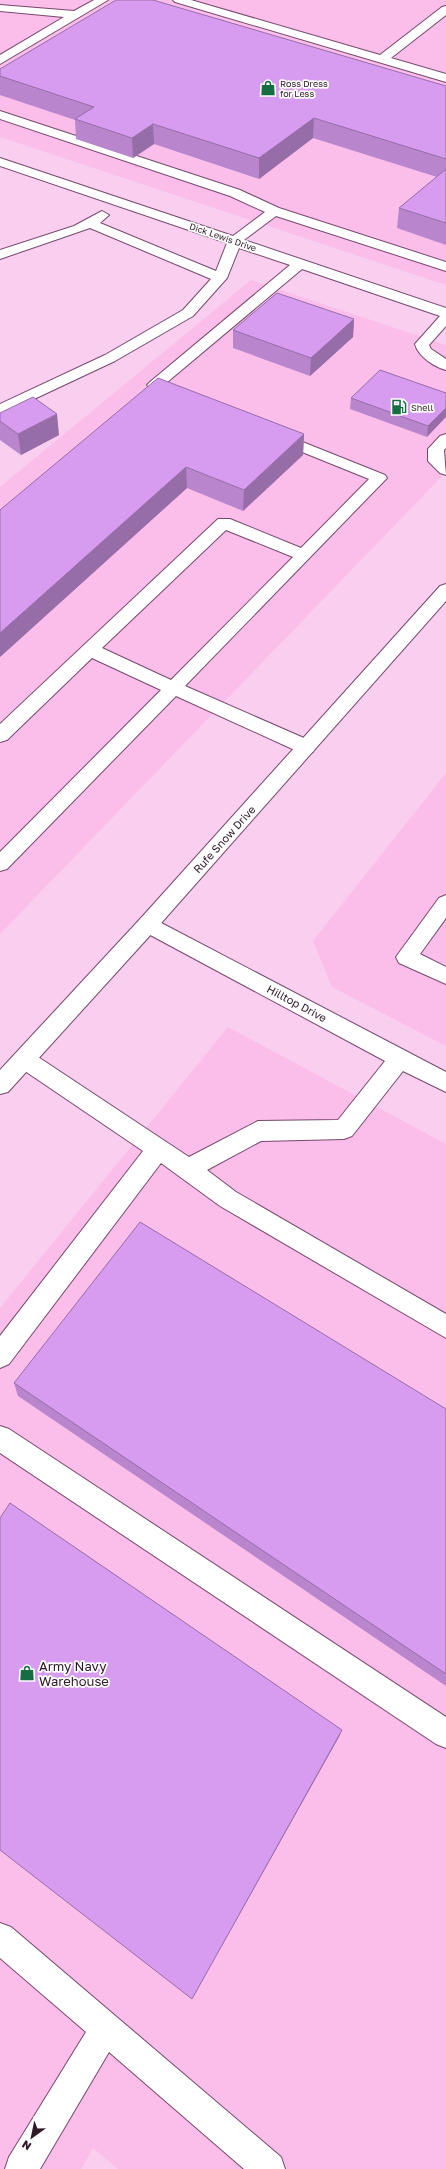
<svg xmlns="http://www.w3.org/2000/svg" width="446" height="2169" font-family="'Golos Text',sans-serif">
  <rect width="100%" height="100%" fill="#f9ceee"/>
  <path fill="#fbbeeb" d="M0 0H446V285L0 137Z
    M251 280 446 345V472L0 934V487Z
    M446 773V1046L332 987 313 941Z
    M228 1027 446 1144V2169H118L93 2148 81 2169H0V1308Z"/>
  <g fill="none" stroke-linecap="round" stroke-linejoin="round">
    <defs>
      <path id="minor" d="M94 0H108L0 64V55L64 17 0 11V5L74 11Z
        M173 0H191L380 55 442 7 446 6V15L391 58 446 74V82L175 2Z
        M0 111 240 190 279 208 446 262V271L276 216 244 240 446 308V326L429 345 431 349 446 359V370C434 367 418 356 415 344L440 316 302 269 165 384 179 390 182 393 179 396C170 398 153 393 147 385L150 382 290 265 239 248 227 278 193 316 115 361 0 415V404L105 355 183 310 211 279 90 228 0 259V250L74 226 102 211 109 215 100 223 216 271 227 243 0 166V158L233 236 265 212 230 196 0 119Z
        M275 431 385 475 387 478 185 686 313 742 315 747 313 752 306 754 299 752 176 696 7 869 0 871V852L161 690 92 658 7 740 0 742V724L218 519H230L301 548 369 479 270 439 267 436 270 433ZM226 530 293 557 171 680 102 648Z
        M446 434V448L444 450 446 475 440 473 428 461V449L440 436Z
        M446 895V918L420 954 446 967V984L399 963 396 957 439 898Z
        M148 916 446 1072V1092L403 1071 352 1136 344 1139 261 1141 207 1170 236 1192 446 1314V1338L220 1206 161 1163 9 1364 0 1368V1336L143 1151 16 1065 13 1059 16 1053 24 1050 32 1053 189 1157 258 1121 338 1120 385 1061 141 930 138 924 141 918Z
        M0 1426 9 1429 446 1717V1748L436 1744 0 1453Z
        M0 1923 11 1927 281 2157 285 2169H244L109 2052 40 2169H5L9 2157 86 2032 0 1958Z"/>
      <path id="major" d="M446 584V601L155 930 8 1092 0 1094V1070L141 918 440 586Z"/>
    </defs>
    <use href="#minor" stroke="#76486c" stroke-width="2"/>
    <use href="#major" stroke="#76486c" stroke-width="2"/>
    <use href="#minor" fill="#fff" fill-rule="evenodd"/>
    <use href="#major" fill="#fff" fill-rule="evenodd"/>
  </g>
  <path fill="#b986ce" d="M0 69 446 86V245L397 228 399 208 437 177 313 138 259 179 154 144 133 158 76 139 75 120 0 95Z
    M354 319 353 337 310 376 233 348V330Z
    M446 393 427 437 350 409 351 398Z
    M0 413 59 435 21 455 0 440Z
    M304 434 303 455 243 511 187 488 0 657V510Z
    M14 1383 446 1409V1686L18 1396Z"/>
  <path fill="#966da7" d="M314 118 313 138 259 179V158Z
    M153 124 154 144 133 158 132 138Z
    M354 319 353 337 310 376 311 358Z
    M446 408V417L427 437 428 426Z
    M57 414 59 435 21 455 18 434Z
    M304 434 303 455 243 511 244 490Z
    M186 467 187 488 0 657V633Z
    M342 1730 339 1737 192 1999Z"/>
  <path fill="#d79cef" stroke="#966da7" d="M116 0H153L446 86V159L314 118 259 158 153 124 132 138 75 119 94 107 0 76V69Z
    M446 169V223L399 208Z
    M277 293 354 319 311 358 233 330Z
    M380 370 446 393V408L428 426 351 398Z
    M158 378 304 434 244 490 186 467 0 633V510Z
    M33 397 57 414 18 434 0 421V413Z
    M140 1222 446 1409V1674L14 1383Z
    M10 1503 342 1730 192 1999 0 1850V1518Z"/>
  <defs>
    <symbol id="shop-bare" viewBox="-9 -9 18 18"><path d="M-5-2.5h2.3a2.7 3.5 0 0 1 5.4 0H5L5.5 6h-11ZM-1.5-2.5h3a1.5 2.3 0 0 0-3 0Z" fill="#156e42" stroke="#fefefe" stroke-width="2.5" paint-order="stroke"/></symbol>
    <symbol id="fuel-bare" viewBox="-9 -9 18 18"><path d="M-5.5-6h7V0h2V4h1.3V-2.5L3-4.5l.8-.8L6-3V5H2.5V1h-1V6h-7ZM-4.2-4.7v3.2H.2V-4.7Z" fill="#156e42" stroke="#fefefe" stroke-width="2.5" paint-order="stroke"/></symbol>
  </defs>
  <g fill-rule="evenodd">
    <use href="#shop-bare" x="257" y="77" width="22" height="22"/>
    <use href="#fuel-bare" x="388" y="396" width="22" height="22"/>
    <use href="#shop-bare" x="16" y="1662" width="22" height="22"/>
  </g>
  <g text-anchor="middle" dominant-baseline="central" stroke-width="3.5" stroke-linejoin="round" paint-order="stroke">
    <g font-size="9" fill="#2d1928" stroke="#fefefe" text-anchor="start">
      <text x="280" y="83">Ross Dress<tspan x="280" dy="10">for Less</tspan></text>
      <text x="411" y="407">Shell</text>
    </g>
    <g font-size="9" fill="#2d1928" stroke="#fefefe">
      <text transform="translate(223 237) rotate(19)">Dick Lewis Drive</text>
    </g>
    <g font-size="11" fill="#2d1928" stroke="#fefefe">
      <text transform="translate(224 839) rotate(-48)">Rufe Snow Drive</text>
      <text transform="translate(297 1003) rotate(28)">Hilltop Drive</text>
    </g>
    <g font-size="13" fill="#2d1928" stroke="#fefefe" text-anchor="start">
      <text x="39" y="1666">Army Navy<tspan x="39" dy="15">Warehouse</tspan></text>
    </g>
  </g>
  <g transform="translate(32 2137) rotate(213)" stroke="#fefefe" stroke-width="3" paint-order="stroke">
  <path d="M0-3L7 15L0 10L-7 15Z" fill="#2d1928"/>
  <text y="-6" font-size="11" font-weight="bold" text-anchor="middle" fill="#2d1928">N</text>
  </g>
</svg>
